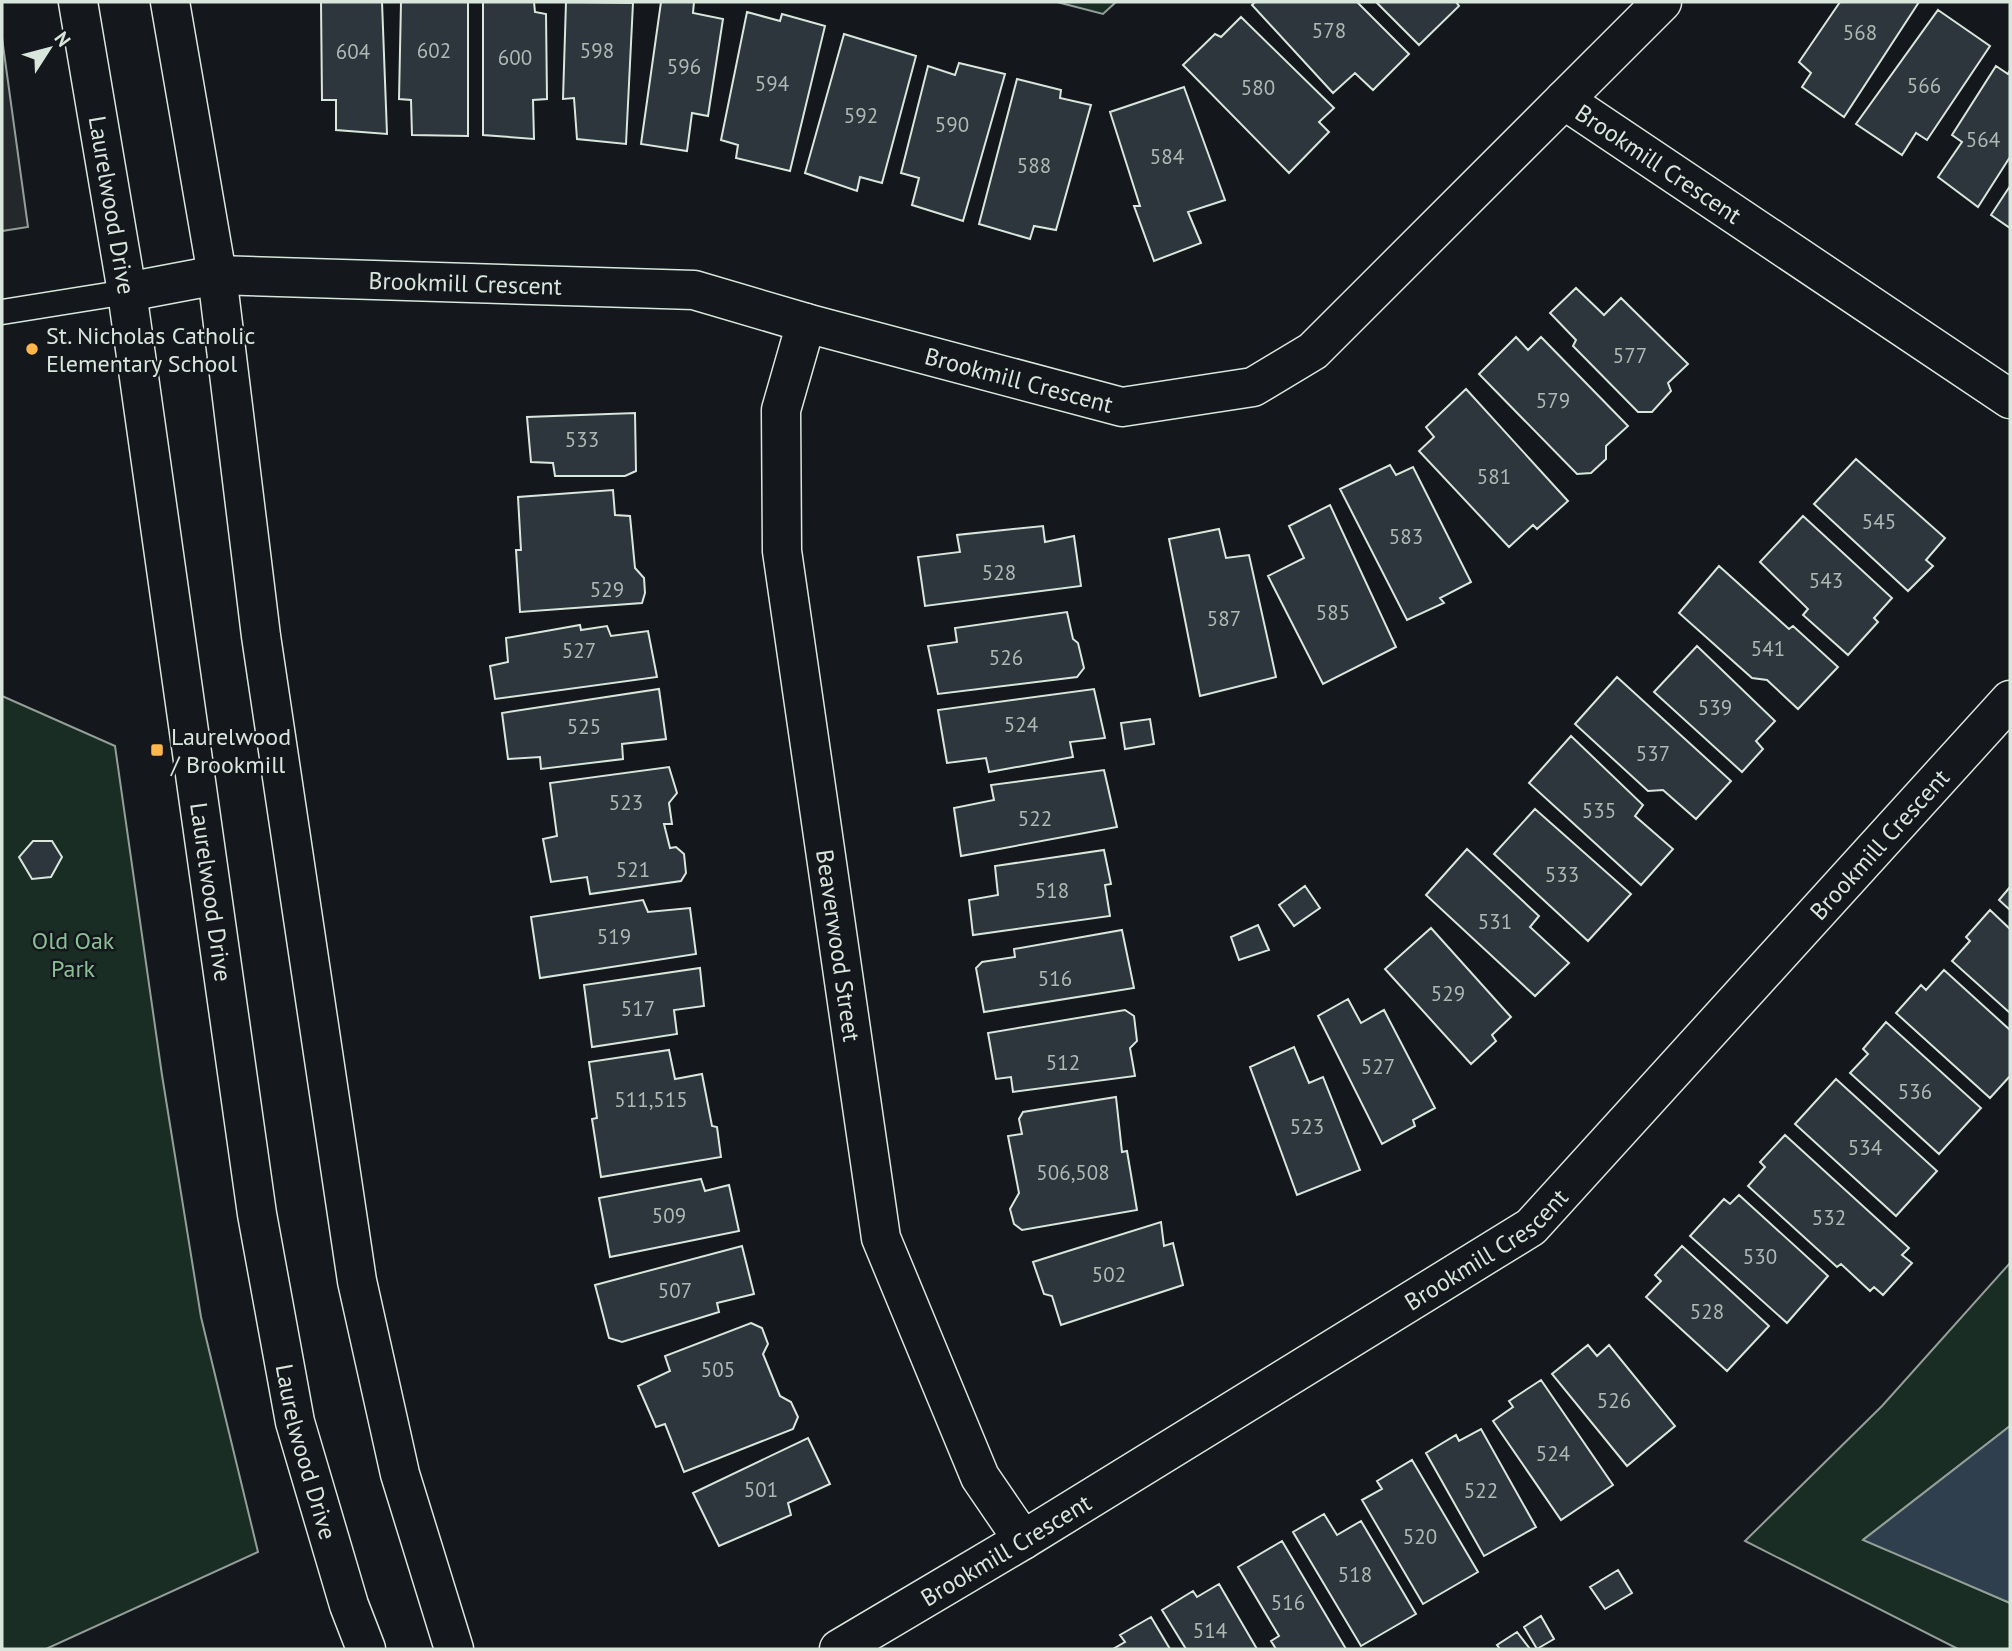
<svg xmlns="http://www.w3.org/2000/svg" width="2012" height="1651" font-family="'PT Sans',sans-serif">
  <rect width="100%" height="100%" fill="#14181c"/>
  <path fill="#1a2d24" stroke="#939e99" stroke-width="2" d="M1057 2H1116L1103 14Z
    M2 696 115 746 162 1075 201 1317 258 1552 46 1649H2Z
    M2010 1263V1426L1864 1539 2010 1603V1649H1958L1745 1541 1882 1406Z"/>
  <path fill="#24282b" stroke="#939e99" stroke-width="2" d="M2 38 28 227 2 231Z"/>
  <path fill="#2f3f4d" stroke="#939e99" stroke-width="2" d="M2010 1426V1603L1863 1540Z"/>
  <path fill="#2c363c" stroke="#d8e6dc" stroke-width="2" d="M321 2H382L387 134 336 130V100H322Z
    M401 2H468V136L412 135 411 100 399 99Z
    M483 2H534L535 12 546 14 547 99 533 100 534 139 483 135Z
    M566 2 633 3 626 144 577 139 574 98 563 99Z
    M661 2H694L693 13 723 19 708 116 692 113 687 151 641 144Z
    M1255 2H1357L1409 54 1373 90 1355 73 1333 93 1252 5Z
    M1376 2H1456L1459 6 1419 45Z
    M1840 2H1919L1844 117 1802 87 1811 73 1799 62Z
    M1938 10 1990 46 1927 140 1916 133 1902 155 1856 124Z
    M747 12 780 21 782 14 825 26 790 171 736 158 738 145 721 140Z
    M1241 17 1334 108 1319 122 1329 132 1289 173 1183 65 1215 34 1221 37Z
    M844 34 916 56 882 183 860 177 857 191 805 173Z
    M959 63 1005 74 963 221 912 205 919 178 901 173 928 66 955 75Z
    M1996 66 2008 74 2010 70V157L1978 207 1938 177 1962 142 1952 135Z
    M1017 79 1061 90 1060 98 1091 105 1056 230 1034 226 1030 239 979 224Z
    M1184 87 1225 200 1188 212 1201 243 1154 261 1134 206H1140L1110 112Z
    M2010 186V228L1991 215Z
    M1576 288 1604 315 1621 298 1688 364 1668 383 1671 391 1652 412H1638L1573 346 1576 340 1550 313Z
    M1516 337 1528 350 1541 337 1628 426 1606 446V459L1591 473 1577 474 1479 374Z
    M1466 389 1568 501 1537 529 1533 525 1509 547 1419 451 1434 437 1426 427Z
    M635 413 636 471 625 476H555L553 463 531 462 527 417Z
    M1856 459 1945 538 1926 560 1933 566 1908 591 1814 504Z
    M1390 465 1396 475 1413 467 1471 582 1440 598 1444 603 1407 620 1340 489Z
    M613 490 615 515 630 516 635 568 644 578 645 593 642 603 520 612 516 550H521L518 497Z
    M1330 505 1396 647 1323 684 1268 576 1304 558 1289 526Z
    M1803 516 1892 598 1874 618 1878 622 1848 655 1803 615 1808 609 1760 562Z
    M1043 526 1045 542 1074 536 1081 586 925 606 918 557 960 552 957 535Z
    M1219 529 1226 558 1249 555 1276 677 1200 696 1169 539Z
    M1719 566 1789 629 1793 626 1838 667 1798 709 1767 680 1752 678 1679 613Z
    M1067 612 1073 639 1078 643 1084 668 1077 677 938 694 928 646 957 642 955 628Z
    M580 625 581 630 607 626 611 636 648 631 657 677 495 699 490 666 508 662 506 638Z
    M1697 646 1775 721 1756 741 1763 749 1742 772 1654 692Z
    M1617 677 1731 781 1696 819 1663 790 1648 791 1575 724Z
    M659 689 666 739 622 744 623 759 541 769 540 757 508 759 502 713Z
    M1094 689 1105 738 1070 742 1073 757 989 772 986 758 947 763 938 710Z
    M1150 719 1154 744 1125 749 1121 723Z
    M1571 736 1643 805 1635 816 1673 849 1641 885 1529 783Z
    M669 767 677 793 669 803 672 824H664L670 848 676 847 684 854 686 873 681 881 590 894 587 877 551 882 543 839 557 836 550 783Z
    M1104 770 1117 827 961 856 954 808 994 800 991 785Z
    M1535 809 1631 894 1588 941 1494 854Z
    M33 841H52L62 857 51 877 32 879 19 857Z
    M1467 849 1539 916 1530 927 1569 963 1535 996 1426 895Z
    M1104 850 1111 884 1105 885 1110 916 973 935 969 900 998 895 995 866Z
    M1305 886 1320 908 1294 926 1279 905Z
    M2010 887V910L1999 900Z
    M643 900 648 912 690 908 696 954 540 978 531 917Z
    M1990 910 2010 929V1013L1952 961 1970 941 1966 937Z
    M1258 925 1269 950 1239 960 1231 937Z
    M1431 928 1511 1017 1492 1035 1496 1041 1471 1064 1385 969Z
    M1122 930 1134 988 984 1012 976 968 982 962 1015 957 1014 949Z
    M700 968 704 1006 674 1010 677 1034 592 1047 584 985Z
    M1944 970 2010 1030V1076L1990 1098 1896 1013 1921 985 1926 990Z
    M1348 999 1361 1023 1384 1010 1435 1108 1413 1120 1415 1126 1382 1144 1318 1016Z
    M1125 1010 1134 1016 1137 1041 1130 1048 1135 1076 1013 1092 1011 1077 996 1079 988 1033Z
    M1886 1022 1981 1108 1939 1154 1850 1073 1868 1054 1863 1049Z
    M1294 1047 1309 1083 1323 1077 1360 1170 1297 1195 1250 1067Z
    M669 1050 675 1079 702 1074 712 1126 717 1127 721 1157 601 1177 592 1119 597 1118 589 1062Z
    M1836 1079 1937 1171 1896 1216 1795 1124Z
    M1116 1097 1122 1152 1127 1151 1137 1210 1022 1230 1014 1224 1010 1209 1019 1193 1008 1136 1022 1134 1019 1119 1023 1112Z
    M1785 1135 1909 1248 1902 1255 1912 1263 1883 1295 1874 1287 1870 1291 1841 1264 1837 1267 1748 1186 1765 1167 1760 1162Z
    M701 1179 705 1191 729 1185 739 1231 610 1257 599 1198Z
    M1739 1195 1828 1276 1787 1323 1690 1236 1724 1199 1730 1204Z
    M1161 1222 1164 1246 1173 1243 1183 1285 1061 1325 1052 1296 1044 1294 1033 1262Z
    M742 1246 754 1294 717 1303 719 1312 622 1342 609 1338 595 1285Z
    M1682 1246 1769 1326 1727 1371 1646 1297 1661 1281 1655 1275Z
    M751 1323 762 1328 768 1344 763 1354 780 1396 791 1402 798 1417 793 1429 684 1472 665 1424 656 1427 638 1386 670 1371 665 1356Z
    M1588 1345 1597 1356 1609 1345 1675 1426 1627 1466 1552 1374Z
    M1541 1380 1613 1485 1561 1520 1493 1421 1513 1407 1509 1401Z
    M1481 1429 1536 1527 1484 1556 1426 1453 1456 1435 1459 1441Z
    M808 1438 830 1484 788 1503 791 1515 719 1546 693 1493Z
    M1412 1460 1478 1572 1423 1604 1362 1500 1382 1489 1377 1481Z
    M1324 1514 1337 1535 1361 1521 1416 1614 1361 1646 1293 1532Z
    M1282 1541 1346 1649H1276L1271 1641 1279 1636 1238 1567Z
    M1618 1570 1632 1593 1605 1609 1590 1587Z
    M1219 1584 1257 1649H1186L1162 1610 1193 1591 1197 1597Z
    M1541 1616 1554 1639 1537 1649 1524 1627Z
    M1151 1617 1170 1649H1113L1125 1642 1120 1635Z
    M1517 1632 1530 1649H1500L1497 1645Z"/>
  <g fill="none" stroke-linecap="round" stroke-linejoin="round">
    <defs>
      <path id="lane" d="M2 312 127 292"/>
      <g id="street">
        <path d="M1564 100 1662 2"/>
        <path id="s1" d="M127 292 217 275 694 290 806 323 1122 407 1253 387 1313 351 1564 100 2010 399"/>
        <path id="s2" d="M806 323 781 410 782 551 881 1238 980 1477 1023 1540"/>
        <path id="s3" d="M839 1649 1023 1540 1531 1227 2010 700"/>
      </g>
      <g id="secondary">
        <path id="s4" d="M78 2 127 292 257 1214 295 1422 349 1605 366 1649"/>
        <path d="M170 2 217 275 261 636 357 1281 400 1474 454 1649"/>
      </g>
    </defs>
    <use href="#lane" stroke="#d8e6dc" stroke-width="27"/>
    <use href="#street" stroke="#d8e6dc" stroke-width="41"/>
    <use href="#secondary" stroke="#d8e6dc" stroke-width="41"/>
    <use href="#lane" stroke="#14181c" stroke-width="24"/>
    <use href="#street" stroke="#14181c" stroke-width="38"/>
    <use href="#secondary" stroke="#14181c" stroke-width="38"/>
  </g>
  <g fill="#ffb74d" stroke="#14181c" stroke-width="2.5">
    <circle cx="32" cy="349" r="7"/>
    <rect x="150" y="743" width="14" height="14" rx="3.5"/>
  </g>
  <g text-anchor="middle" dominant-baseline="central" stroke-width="5" stroke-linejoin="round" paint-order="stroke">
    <g font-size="21" fill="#adbab4">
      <text x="1329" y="30">578</text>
      <text x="1860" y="32">568</text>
      <text x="434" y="50">602</text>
      <text x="597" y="50">598</text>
      <text x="353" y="51">604</text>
      <text x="515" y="57">600</text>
      <text x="684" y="66">596</text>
      <text x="772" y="83">594</text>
      <text x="1924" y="85">566</text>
      <text x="1258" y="87">580</text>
      <text x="861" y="115">592</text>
      <text x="952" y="124">590</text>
      <text x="1983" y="139">564</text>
      <text x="1167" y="156">584</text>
      <text x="1034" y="165">588</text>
      <text x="1630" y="355">577</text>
      <text x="1553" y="400">579</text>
      <text x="582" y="439">533</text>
      <text x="1494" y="476">581</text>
      <text x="1879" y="521">545</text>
      <text x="1406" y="536">583</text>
      <text x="999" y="572">528</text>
      <text x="1826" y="580">543</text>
      <text x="607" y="589">529</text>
      <text x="1333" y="612">585</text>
      <text x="1224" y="618">587</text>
      <text x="1768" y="648">541</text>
      <text x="579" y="650">527</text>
      <text x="1006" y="657">526</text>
      <text x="1715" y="707">539</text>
      <text x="1021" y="724">524</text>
      <text x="584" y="726">525</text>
      <text x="1653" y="753">537</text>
      <text x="626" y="802">523</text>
      <text x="1599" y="810">535</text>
      <text x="1035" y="818">522</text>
      <text x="633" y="869">521</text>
      <text x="1562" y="874">533</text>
      <text x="1052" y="890">518</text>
      <text x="1495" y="921">531</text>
      <text x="614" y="936">519</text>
      <text x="1055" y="978">516</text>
      <text x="1448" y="993">529</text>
      <text x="638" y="1008">517</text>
      <text x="1063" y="1062">512</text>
      <text x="1378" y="1066">527</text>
      <text x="1915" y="1091">536</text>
      <text x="651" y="1099">511,515</text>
      <text x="1307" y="1126">523</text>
      <text x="1865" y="1147">534</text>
      <text x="1073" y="1172">506,508</text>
      <text x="669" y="1215">509</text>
      <text x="1829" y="1217">532</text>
      <text x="1760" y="1256">530</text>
      <text x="1109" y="1274">502</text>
      <text x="675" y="1290">507</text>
      <text x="1707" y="1311">528</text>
      <text x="718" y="1369">505</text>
      <text x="1614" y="1400">526</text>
      <text x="1553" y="1453">524</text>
      <text x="761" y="1489">501</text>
      <text x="1481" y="1490">522</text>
      <text x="1420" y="1536">520</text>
      <text x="1355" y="1574">518</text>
      <text x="1288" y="1602">516</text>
      <text x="1210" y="1630">514</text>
    </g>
    <g font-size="24" fill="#d8e6dc" stroke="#14181c">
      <text stroke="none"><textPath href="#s1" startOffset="1684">Brookmill Crescent</textPath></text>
      <text stroke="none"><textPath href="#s4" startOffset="206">Laurelwood Drive</textPath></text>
      <text stroke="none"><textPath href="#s1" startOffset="340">Brookmill Crescent</textPath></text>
      <text stroke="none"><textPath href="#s1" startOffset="906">Brookmill Crescent</textPath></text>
      <text stroke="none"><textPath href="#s3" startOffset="1328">Brookmill Crescent</textPath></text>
      <text stroke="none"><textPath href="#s4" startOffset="900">Laurelwood Drive</textPath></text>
      <text stroke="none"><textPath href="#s2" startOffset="630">Beaverwood Street</textPath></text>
      <text stroke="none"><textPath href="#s3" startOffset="761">Brookmill Crescent</textPath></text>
      <text stroke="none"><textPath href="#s4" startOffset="1468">Laurelwood Drive</textPath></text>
      <text stroke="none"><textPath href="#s3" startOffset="194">Brookmill Crescent</textPath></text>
    </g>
    <g font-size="24" fill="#d8e6dc" stroke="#14181c" text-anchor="start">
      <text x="46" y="335">St. Nicholas Catholic<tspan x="46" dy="28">Elementary School</tspan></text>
      <text x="171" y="736">Laurelwood<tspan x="171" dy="28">/ Brookmill</tspan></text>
    </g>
    <g font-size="24" fill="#8ac095" stroke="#14181c">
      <text x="73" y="940">Old Oak<tspan x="73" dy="28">Park</tspan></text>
    </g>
  </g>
  <rect width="2012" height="1651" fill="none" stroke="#d8e6dc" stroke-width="7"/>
  <g transform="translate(49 49) rotate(54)" stroke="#14181c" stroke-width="5" paint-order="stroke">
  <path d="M0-5L12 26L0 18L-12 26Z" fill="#d8e6dc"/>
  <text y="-10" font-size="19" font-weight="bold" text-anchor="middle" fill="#d8e6dc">N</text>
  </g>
</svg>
